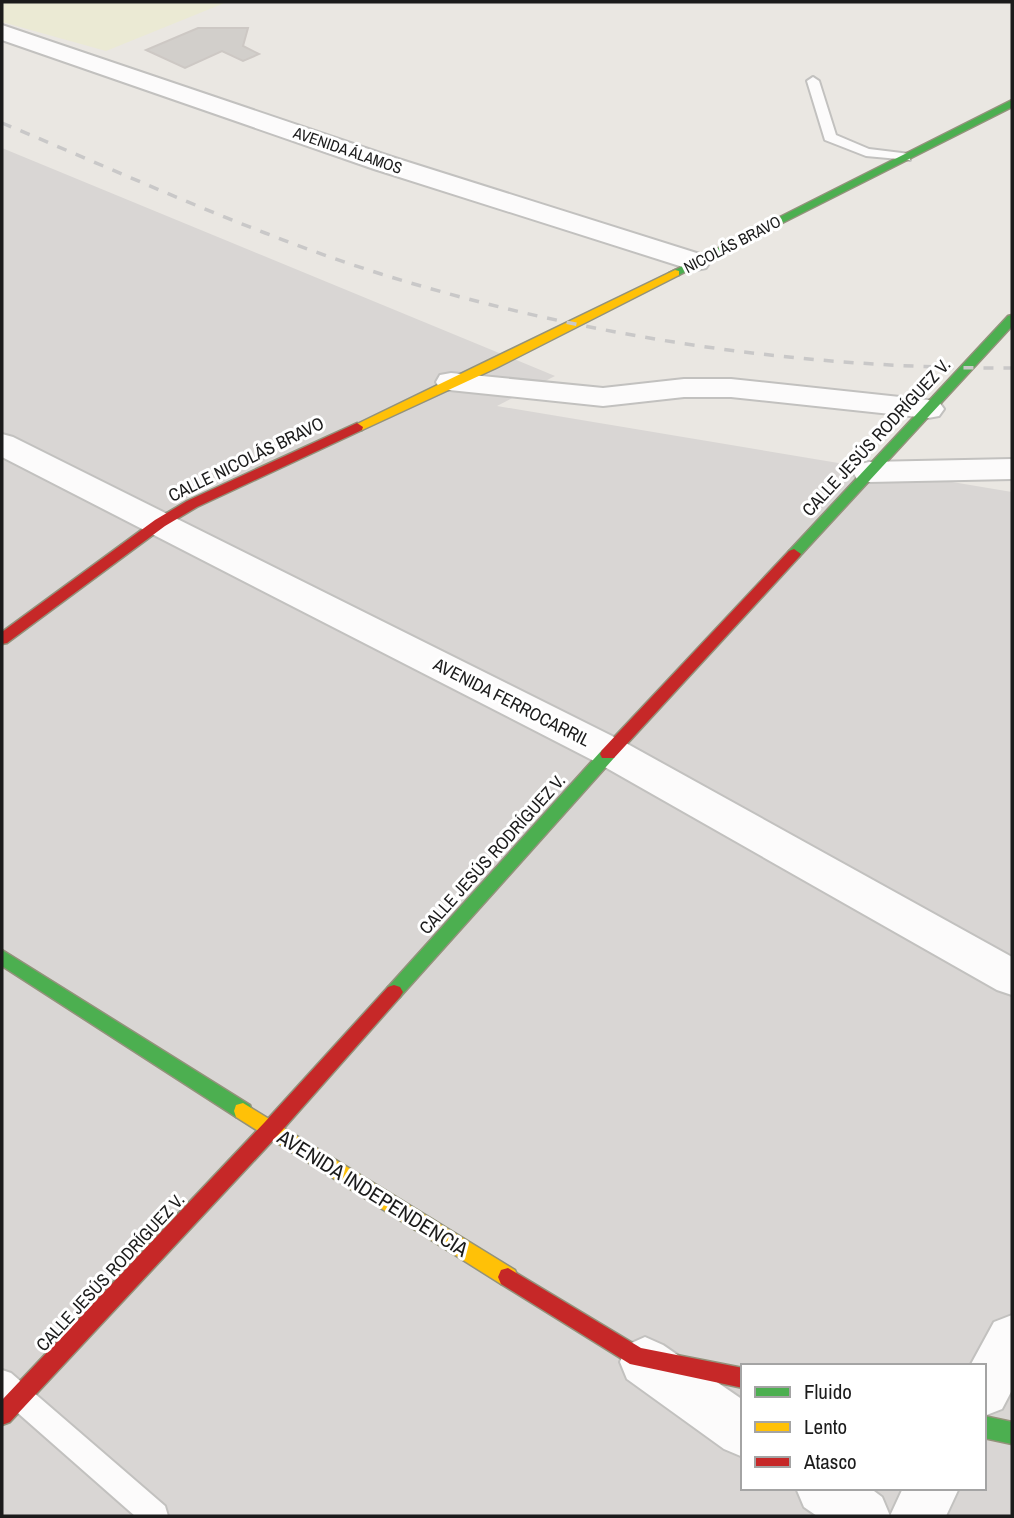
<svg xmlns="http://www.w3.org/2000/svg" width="1014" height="1518" font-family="'Archivo Narrow',sans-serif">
  <rect width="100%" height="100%" fill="#eae7e2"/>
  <path fill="#d9d6d4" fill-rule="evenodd" d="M2 148 555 376 497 406 1012 492V1516H2ZM743 1366H984V1488H743Z"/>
  <path fill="#ebead4" d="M2 2H227L106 51 2 22Z"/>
  <path fill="#d2cfcb" stroke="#cdc8c4" stroke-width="2" d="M198 28H248L243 46 259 54 243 61 222 51 185 68 146 50Z"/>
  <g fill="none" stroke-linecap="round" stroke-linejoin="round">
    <defs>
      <path id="lane" d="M813 77 819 81 836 135 869 149 910 154V160L866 156 825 140 807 81Z
        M2 1370 11 1373 165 1506 168 1516H135L2 1399Z"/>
      <path id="street" d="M2 25 392 157 706 256 710 262 706 268 696 270 686 268 374 169 2 40Z
        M451 373 603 388 684 379H731L928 400 939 402 944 409 939 416 928 418 731 397H684L603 406 440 389 436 382 440 375Z
        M2 434 13 437 624 742 1012 957V995L997 990 596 762 2 457Z
        M1012 459V479L869 482 857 479 853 472 857 465 869 462Z
        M1012 1315V1390L1002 1409 984 1416V1366H970L994 1322Z
        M645 1337 663 1345 743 1400V1457L724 1449 627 1379 620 1362 627 1345Z
        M796 1488H870L882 1497 890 1516 903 1488H959L946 1516H817L804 1507Z"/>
      <path id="fast" d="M1012 100V107L679 275H671L669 273Z
        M1012 315V326L799 557H789L787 554 789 551 1008 316Z
        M608 748 616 754 614 758 400 997 394 999 388 997 385 992 388 987 602 750Z
        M2 950 250 1105 252 1111 250 1117 243 1119 236 1117 2 966Z
        M984 1416 1012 1422V1444L984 1438Z"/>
      <path id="slow" d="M675 270 679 271V275L496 368 362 430 357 431 351 427Z
        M243 1103 515 1270 518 1277 515 1284 508 1286 501 1284 236 1117 234 1111 236 1105Z"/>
      <path id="jam" d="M357 423 363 427 362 430 197 507 165 526 7 643 2 644V632L155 520 187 501Z
        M794 549 801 554 799 557 614 758H602L600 754 602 750 789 551Z
        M394 985 400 987 403 992 400 997 278 1135 10 1422 2 1425V1400L264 1123 388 987Z
        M508 1268 641 1348 743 1368V1388L630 1364 501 1284 498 1277 501 1270Z"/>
    </defs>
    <use href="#lane" stroke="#c2c1bf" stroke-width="4"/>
    <use href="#street" stroke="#c2c1bf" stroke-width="4"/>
    <use href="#fast" stroke="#93927b" stroke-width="3"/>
    <use href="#slow" stroke="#93927b" stroke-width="3"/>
    <use href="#jam" stroke="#93927b" stroke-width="3"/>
    <use href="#lane" fill="#fcfbfb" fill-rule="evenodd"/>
    <use href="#street" fill="#fcfbfb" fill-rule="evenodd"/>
    <use href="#fast" fill="#4caf50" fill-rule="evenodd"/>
    <use href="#slow" fill="#ffc107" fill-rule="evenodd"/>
    <use href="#jam" fill="#c62828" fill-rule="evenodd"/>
    <path stroke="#c9c8c8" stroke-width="3.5" stroke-dasharray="10 10" stroke-linecap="butt" d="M2 123C127 175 251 233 381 274 584 337 800 369 1012 368"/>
  </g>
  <g text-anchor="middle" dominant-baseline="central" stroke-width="6" stroke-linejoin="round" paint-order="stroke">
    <g font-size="16" fill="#1b1b1b" stroke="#fff">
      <text transform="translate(348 150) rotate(19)">AVENIDA ÁLAMOS</text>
      <text transform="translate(732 244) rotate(-27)">NICOLÁS BRAVO</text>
    </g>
    <g font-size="18" fill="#1b1b1b" stroke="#fff">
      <text transform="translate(876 437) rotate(-47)">CALLE JESÚS RODRÍGUEZ V.</text>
      <text transform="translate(246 459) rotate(-26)">CALLE NICOLÁS BRAVO</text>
      <text transform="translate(512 702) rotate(27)">AVENIDA FERROCARRIL</text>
      <text transform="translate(492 854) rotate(-48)">CALLE JESÚS RODRÍGUEZ V.</text>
      <text transform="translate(110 1272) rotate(-47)">CALLE JESÚS RODRÍGUEZ V.</text>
    </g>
    <g font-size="21" fill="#1b1b1b" stroke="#fff">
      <text transform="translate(373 1193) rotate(32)">AVENIDA INDEPENDENCIA</text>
    </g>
  </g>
  <rect width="1014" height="1518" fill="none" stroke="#1b1b1b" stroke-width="7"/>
  <rect x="741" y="1364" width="245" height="126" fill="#ffffff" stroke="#a4a4a4" stroke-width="2"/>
  <rect x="755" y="1387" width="35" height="10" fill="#4caf50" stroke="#a4a4a4" stroke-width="2"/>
  <text x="804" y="1399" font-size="21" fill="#1b1b1b">Fluido</text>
  <rect x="755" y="1422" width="35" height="10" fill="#ffc107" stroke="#a4a4a4" stroke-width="2"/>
  <text x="804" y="1434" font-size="21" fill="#1b1b1b">Lento</text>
  <rect x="755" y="1457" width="35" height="10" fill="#c62828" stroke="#a4a4a4" stroke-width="2"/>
  <text x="804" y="1469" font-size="21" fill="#1b1b1b">Atasco</text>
</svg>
